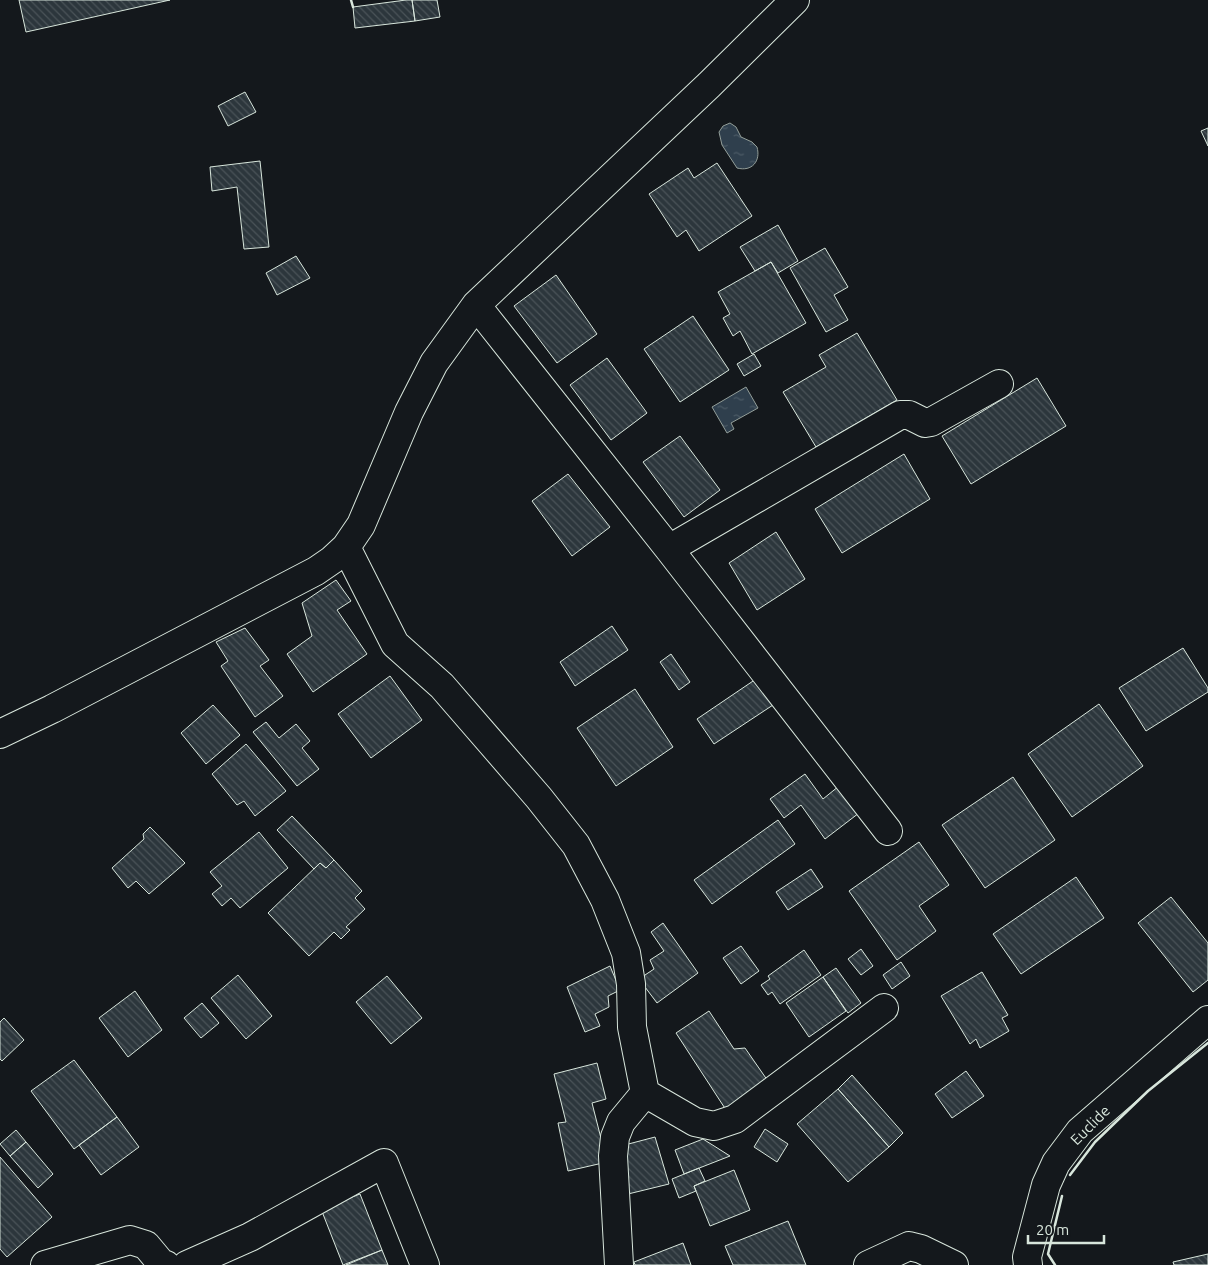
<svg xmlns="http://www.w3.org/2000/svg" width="1208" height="1265" font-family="Ubuntu,sans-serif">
  <defs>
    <pattern id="water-ripples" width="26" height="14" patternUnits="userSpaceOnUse" patternTransform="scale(1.25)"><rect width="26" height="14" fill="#2f3f4d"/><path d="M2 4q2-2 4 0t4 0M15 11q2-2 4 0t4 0" fill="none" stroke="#4c5b66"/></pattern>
    <pattern id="building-back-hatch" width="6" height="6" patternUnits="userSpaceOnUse" patternTransform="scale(1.25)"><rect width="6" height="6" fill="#2c363c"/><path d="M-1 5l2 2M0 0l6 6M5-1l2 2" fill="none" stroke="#4a5358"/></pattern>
  </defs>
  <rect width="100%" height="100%" fill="#14181c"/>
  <path fill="url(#water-ripples)" stroke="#939e99" d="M730 123 736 127 741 137 752 142 757 147C761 161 752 172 737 168L722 145 719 132 723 126Z
    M746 387 758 408 731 423 734 429 727 433 712 407Z"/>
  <path fill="url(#building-back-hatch)" stroke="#d8e6dc" d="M19 0H170L26 32Z
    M406 0H412L415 21 355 28 353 7Z
    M412 0H437L440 17 415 21Z
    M245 92 256 112 228 126 218 106Z
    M1208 128V146L1201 131Z
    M260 161 269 247 244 249 237 187 212 191 210 167Z
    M717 163 752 216 699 251 686 230 677 237 649 194 688 168 694 178Z
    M778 225 798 261 778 273 771 262 755 271 740 247Z
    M825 248 848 287 834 295 848 320 826 332 790 268Z
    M296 256 310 278 277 295 266 273Z
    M771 262 806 323 752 354 740 331 733 336 723 318 730 314 718 292Z
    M556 275 597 334 557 363 514 306Z
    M693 316 729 370 680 402 644 349Z
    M857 333 897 400 816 447 783 392 826 367 819 355Z
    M754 354 761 366 744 376 737 364Z
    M607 358 647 413 611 440 570 385Z
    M1037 378 1066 426 971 484 942 436Z
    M680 436 720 490 684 517 643 462Z
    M904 454 930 499 842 553 815 509Z
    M568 474 610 527 572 556 532 501Z
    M776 532 805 579 757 610 729 563Z
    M336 580 351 601 337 610 367 654 313 692 287 654 312 636 302 603Z
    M612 626 628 650 575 686 560 662Z
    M245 628 269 660 260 666 283 696 255 717 221 666 228 661 216 642Z
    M1183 648 1208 688V692L1146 731 1119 688Z
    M671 654 690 682 679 690 660 662Z
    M390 676 422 720 371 758 338 714Z
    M756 679 773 705 714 744 697 719Z
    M635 689 673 747 616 786 577 728Z
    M1099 704 1143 766 1072 817 1028 754Z
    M213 705 240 735 206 764 181 733Z
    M266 722 279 738 296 724 310 741 302 748 319 769 297 786 253 732Z
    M246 744 286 791 255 816 244 801 237 805 212 774Z
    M805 774 823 799 839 786 859 813 825 839 801 805 784 818 770 799Z
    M1013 777 1055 840 985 888 942 825Z
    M292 816 334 860 326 868 320 863 314 869 277 830Z
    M778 820 795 844 712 904 694 880Z
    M150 827 185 863 149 894 136 881 128 888 112 868 144 839 143 834Z
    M259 832 288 868 240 908 231 898 222 906 212 894 222 886 210 872Z
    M919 842 949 885 919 906 936 931 897 960 849 891Z
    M334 860 362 891 355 898 365 909 346 927 350 930 341 939 334 932 309 956 268 913 320 863 326 868Z
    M811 869 823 887 788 910 776 892Z
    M1076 877 1104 918 1021 974 993 934Z
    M1171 897 1208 943V980L1193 992 1138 923Z
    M663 923 698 973 657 1003 639 979 654 969 650 960 664 951 651 932Z
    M741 946 759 971 741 984 723 958Z
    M861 949 873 966 861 975 848 959Z
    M804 950 821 975 780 1004 772 992 768 995 761 985 770 979 768 976Z
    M901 962 910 976 892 989 883 975Z
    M610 966 620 990 608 996 609 1007 595 1014 600 1026 585 1032 567 987Z
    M836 968 861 1003 848 1013 823 977Z
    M982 972 1008 1015 1002 1018 1009 1031 980 1048 976 1039 970 1044 941 996Z
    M238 975 272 1016 246 1039 211 998Z
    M387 976 422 1018 391 1044 356 1002Z
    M823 977 846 1011 809 1037 786 1003Z
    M135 991 162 1030 128 1057 99 1018Z
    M202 1003 219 1023 201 1038 184 1018Z
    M709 1011 734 1049 745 1048 770 1084 728 1113 676 1033Z
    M4 1018 24 1040 2 1061 0 1059V1022Z
    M74 1060 117 1117 74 1149 31 1091Z
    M597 1063 606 1099 592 1103 607 1162 568 1171 558 1123 566 1122 554 1074Z
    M966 1071 984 1096 952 1118 935 1094Z
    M852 1075 903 1133 889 1147 838 1089Z
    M838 1089 889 1147 848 1182 797 1124Z
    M117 1117 139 1147 101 1175 79 1145Z
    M765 1129 788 1144 777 1162 754 1147Z
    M16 1130 26 1142 10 1156 0 1144Z
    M655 1137 669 1184 628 1194 617 1147Z
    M703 1139 730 1156 684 1174 675 1150Z
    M26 1142 53 1174 38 1188 10 1156Z
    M0 1157 52 1217 7 1257 0 1249Z
    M699 1168 705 1181 694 1186 696 1191 679 1198 672 1179Z
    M734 1170 750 1210 710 1226 694 1186Z
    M360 1194 382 1250 343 1265 321 1209Z
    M788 1221 806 1265H733L725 1246Z
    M683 1243 691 1265H635L634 1262Z
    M382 1250 388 1265H346Z
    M1208 1254V1265H1174L1173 1262Z"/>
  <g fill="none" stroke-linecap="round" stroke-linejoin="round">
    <defs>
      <path id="minor" d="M476 305 669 549 888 831
        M346 547 395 644 442 686 539 798 576 845 605 900 626 953 631 984 632 1027 645 1093 695 1122 714 1126 735 1119 884 1008
        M669 549 900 415H909L925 423 931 422 999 384
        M0 734 52 709 316 571 332 560 346 547 361 525 409 412 434 363 476 305 709 85 795 0
        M45 1265 130 1240 146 1245 161 1263 166 1265
        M187 1265 250 1237 384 1163 425 1265
        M619 1265 613 1156 615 1137 621 1122 645 1093
        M868 1265 909 1246 921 1249 954 1265
        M1028 1265 1027 1257 1046 1185 1056 1163 1080 1131 1208 1020"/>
    </defs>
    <use href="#minor" stroke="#d8e6dc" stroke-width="30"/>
    <use href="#minor" stroke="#14181c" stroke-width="28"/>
    <path stroke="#d8e6dc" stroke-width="2.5" d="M351 0 353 7
      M1070 1175 1095 1142 1148 1091 1208 1043
      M1055 1265 1048 1254 1062 1196"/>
  </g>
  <g text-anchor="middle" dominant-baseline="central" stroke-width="4" stroke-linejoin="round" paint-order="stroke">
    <g font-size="15" fill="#d8e6dc" stroke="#14181c">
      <text transform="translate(1090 1125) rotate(-45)">Euclide</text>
    </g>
  </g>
  <path d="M1028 1235v8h76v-8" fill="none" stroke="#d8e6dc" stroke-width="2.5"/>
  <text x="1036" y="1235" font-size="15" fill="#d8e6dc" stroke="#14181c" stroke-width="4" paint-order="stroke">20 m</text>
</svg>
